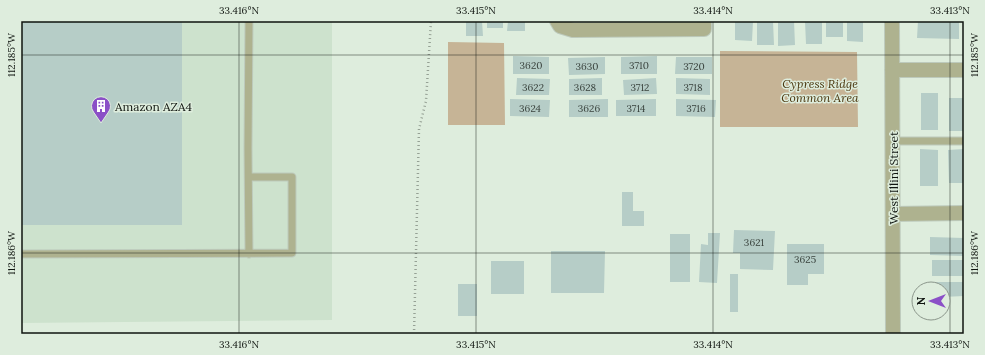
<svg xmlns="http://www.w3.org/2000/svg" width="985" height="355" font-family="Lora,serif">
  <rect width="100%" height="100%" fill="#deeddd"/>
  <path fill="#cde2cd" d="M21 21H332V320L21 323Z"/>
  <path fill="#c6b496" d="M448 42 504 43 505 125H448Z
    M720 51 857 52 858 127H720Z"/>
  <path fill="#b6cdc7" d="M21 21H182V225H21Z
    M466 21H482L483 36H466Z
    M487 21H503V28H487Z
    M508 21H525V31H507Z
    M735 21H753L752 41 735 40Z
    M757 21H773L774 45H757Z
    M778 21H794L795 45 778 46Z
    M805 21H822V44H806Z
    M826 21H843V37H826Z
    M847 21H863V42L847 41Z
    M918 21H959V39L917 38Z
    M513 56 549 57V74H513Z
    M657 56V74H621V57Z
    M605 57V74L569 75 568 58Z
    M676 57H712V74H675Z
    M517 78 550 79 549 95H516Z
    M602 78V95H569V79Z
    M656 78 657 94 624 95 623 80Z
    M676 78 710 79V95L676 94Z
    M921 93H938V130H921Z
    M949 98H964V131H949Z
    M510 99 550 100 549 117 510 116Z
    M608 99V117H569V100Z
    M656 99V116H616V100Z
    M676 99 716 100 715 117 676 116Z
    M920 149 938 150V186H920Z
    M964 149V183H949L948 150Z
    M622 192H633V211H644V226H622Z
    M734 230 775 231 773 270 740 269V253H733Z
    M708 233H720L717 283 699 282 701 244 708 245Z
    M670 234H690V282H670Z
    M930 237 964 238V256L930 255Z
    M787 244H824V274H808V285H787Z
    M551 251H605L604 293H551Z
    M932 260H964V276H932Z
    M491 261H524V294H491Z
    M730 274H738V312H730Z
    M932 282H964V296L943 297V289H932Z
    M458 284H477V316H458Z"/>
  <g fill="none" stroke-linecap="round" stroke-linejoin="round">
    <defs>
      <path id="service" d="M893 141H964
        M21 254 292 253V177H249
        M249 254 248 148 249 21"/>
      <path id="minor" d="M557 21 560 26 573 30 704 29V21
        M892 21 893 334
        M892 70H964
        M893 214 964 213"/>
    </defs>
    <use href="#service" stroke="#bdcabc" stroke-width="9"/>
    <use href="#minor" stroke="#bdcabc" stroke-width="16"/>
    <path stroke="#96a195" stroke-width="2.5" stroke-dasharray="1 3" stroke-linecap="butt" d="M414 334 419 129 426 101 431 21"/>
    <use href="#service" stroke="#aeb28f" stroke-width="7"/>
    <use href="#minor" stroke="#aeb28f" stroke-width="14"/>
  </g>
  <path fill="none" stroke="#0f140f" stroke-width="1" stroke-opacity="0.45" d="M239 21V334M476 21V334M713 21V334M950 21V334M21 55H964M21 253H964"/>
  <defs>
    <symbol id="building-pin" viewBox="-11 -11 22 30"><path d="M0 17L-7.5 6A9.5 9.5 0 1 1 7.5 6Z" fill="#8b50c7" stroke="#deeddd"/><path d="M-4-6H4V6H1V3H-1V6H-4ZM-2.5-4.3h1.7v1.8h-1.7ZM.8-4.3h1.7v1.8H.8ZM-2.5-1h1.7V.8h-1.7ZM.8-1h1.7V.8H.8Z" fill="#fff"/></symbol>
  </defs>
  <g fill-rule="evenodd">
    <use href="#building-pin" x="90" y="95" width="22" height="30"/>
  </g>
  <g text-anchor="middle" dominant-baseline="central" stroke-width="3" stroke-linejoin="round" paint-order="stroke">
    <g font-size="10" fill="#39423d">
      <text x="531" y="65">3620</text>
      <text x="639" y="65">3710</text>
      <text x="587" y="66">3630</text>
      <text x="694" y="66">3720</text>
      <text x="533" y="87">3622</text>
      <text x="585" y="87">3628</text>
      <text x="640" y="87">3712</text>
      <text x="693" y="87">3718</text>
      <text x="530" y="108">3624</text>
      <text x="589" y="108">3626</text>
      <text x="636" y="108">3714</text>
      <text x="696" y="108">3716</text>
      <text x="754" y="242">3621</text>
      <text x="805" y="259">3625</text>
    </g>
    <g font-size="12" font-style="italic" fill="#4b370f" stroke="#deeddd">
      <text x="820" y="83">Cypress Ridge<tspan x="820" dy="14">Common Area</tspan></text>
    </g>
    <g font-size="12" fill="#0f140f" stroke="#deeddd" text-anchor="start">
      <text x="115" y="106">Amazon AZA4</text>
    </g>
    <g font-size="12" fill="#0f140f" stroke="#deeddd">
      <text transform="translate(893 178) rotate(-90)">West Illini Street</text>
    </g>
  </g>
  <rect width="985" height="355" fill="none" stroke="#deeddd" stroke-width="44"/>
  <g transform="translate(931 301) rotate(270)"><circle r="19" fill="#deeddd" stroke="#8b968b"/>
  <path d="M0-3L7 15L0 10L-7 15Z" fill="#8b50c7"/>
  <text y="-6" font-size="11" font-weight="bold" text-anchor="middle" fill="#0f140f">N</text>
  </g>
  <rect x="22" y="22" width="941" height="311" fill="none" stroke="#0f140f" stroke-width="1.5"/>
  <g font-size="10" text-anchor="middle" fill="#0f140f">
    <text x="239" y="14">33.416°N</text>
    <text x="476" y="14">33.415°N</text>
    <text x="713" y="14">33.414°N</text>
    <text x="950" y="14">33.413°N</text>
    <text transform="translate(974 55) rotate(-90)" y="4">112.185°W</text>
    <text transform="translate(11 55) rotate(-90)" y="4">112.185°W</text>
    <text transform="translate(974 253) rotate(-90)" y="4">112.186°W</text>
    <text transform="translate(11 253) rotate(-90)" y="4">112.186°W</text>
    <text x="239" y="348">33.416°N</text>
    <text x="476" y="348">33.415°N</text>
    <text x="713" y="348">33.414°N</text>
    <text x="950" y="348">33.413°N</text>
  </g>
</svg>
